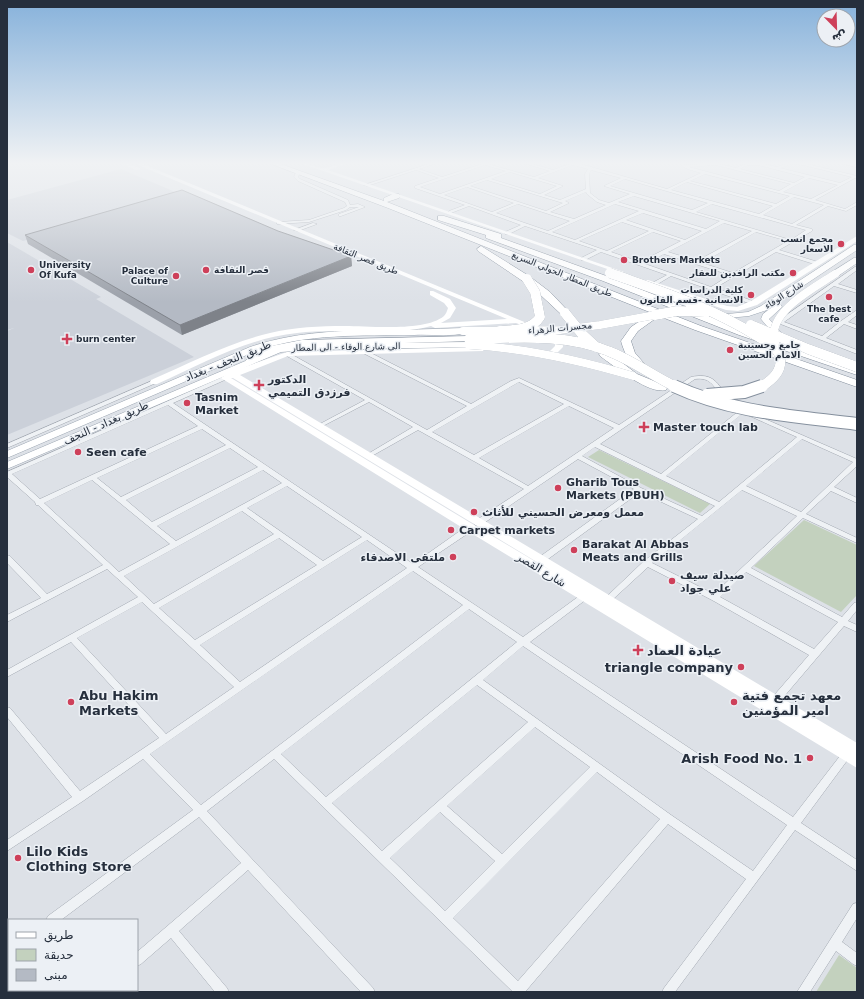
<svg xmlns="http://www.w3.org/2000/svg" width="864" height="999" font-family="'DejaVu Sans',Cairo,sans-serif">
  <rect width="100%" height="100%" fill="#dde1e7"/>
  <path fill="#cbd0d9" d="M121 169 180 194 23 241 7 233V200Z
    M7 242 101 297 96 299 194 357 7 435V331L14 328 7 330Z"/>
  <path fill="#c3d1be" d="M599 450 710 504 700 513 588 457Z
    M804 520 857 545V595L841 612 754 566Z
    M839 955 857 968V992H816Z"/>
  <g fill="none" stroke-linecap="round" stroke-linejoin="round">
    <defs>
      <path id="street" d="M435 162H440L419 169 442 177 488 162 490 163 488 164 534 177 550 171 520 162H526L553 170 569 164 566 162H574L667 189 701 173C693 170 684 170 679 162H683L685 165 716 163 736 168 747 163H758L777 167 791 162 803 163 857 176V178H855L815 200 845 209 857 202V205L846 211 828 206 796 225 812 229V231L779 250 818 262V264H814L776 252 715 288 756 302 757 303 754 305 671 276 656 285H652V283L667 275 601 252 585 260H581V258L597 250 525 226 509 234H505V232L521 225 469 206 451 213H449V211L465 205 415 188V186L439 178 416 170 367 186 364 185ZM791 164 803 165 852 177 840 183 780 168ZM485 165 506 171 440 194 420 187ZM573 165 588 169 585 174 586 189 560 200 544 195 563 186 538 178ZM716 165 791 184 779 191 689 167ZM748 165H758L805 177 794 183 740 169ZM591 170 621 178 604 186 630 194 609 203 599 200 590 193 589 174ZM510 172 557 186 540 194 491 179ZM705 174 790 196 776 204 690 181ZM809 178 838 185 811 199 783 192ZM625 179 708 203 692 210 610 186ZM487 180 563 203 546 211 470 186ZM687 182 773 206 759 214 671 190ZM467 187 514 203 492 212 444 195ZM586 192 587 194 597 202 606 205 574 219 550 212 569 203 565 201ZM634 196 720 221 706 229 618 202ZM794 197 824 205 792 224 763 215ZM518 204 570 221 548 231 496 213ZM615 204 639 211 575 240 552 232ZM712 204 806 230 791 240 696 212ZM643 213 702 231 685 240 626 220ZM622 222 649 231 607 251 579 241ZM724 223 752 231 697 261 668 252ZM653 232 681 241 640 262 611 252ZM756 232 788 241 733 273 702 263ZM664 254 730 275 711 287 645 264Z
        M835 162H842L857 165V167Z
        M298 171 300 172 298 177 300 179 348 200 350 205 358 204 365 207 341 216H339V214L359 207H350L346 210 309 222 277 224V222H279L309 220 344 208 347 206 345 202 298 181 294 177 296 172Z
        M313 223 317 224 298 231 294 230Z
        M855 267H857V270L838 284 857 290V293L834 286 784 322 822 336 841 321 857 310V315L848 322 857 325V329L844 324 826 338 857 350V354L778 323V321Z
        M365 350 471 404 511 381 519 378 619 425 691 377C711 373 716 380 726 395L725 396H721C713 385 710 377 695 379L600 444 661 474 740 410 742 409 857 459V466L834 487 857 498V503L831 491 806 514 857 538V543L803 518 751 568 842 617 854 603 857 602V610L848 621 857 625V632L844 626 776 706 773 707 770 706 768 703 770 700 809 655 712 600 648 567 610 602H604L603 600 644 561 698 519 640 492 544 562H538L537 560 538 558 634 489 578 459 481 525H475L474 523 475 521 524 489 418 430 370 457H366L365 456 366 455 413 427 369 402 321 427H317L316 426 365 400 285 355V353H289L427 430 467 406 363 353 362 352ZM519 382 564 404 474 455 432 432ZM569 406 614 428 528 486 479 458ZM743 413 797 437 719 502 666 476ZM802 439 853 462 801 512 746 486ZM595 447 715 506 702 516 641 488 582 456ZM742 490 797 516 714 594 652 563ZM746 572 838 622 814 649 720 597Z
        M225 376 228 378 227 379 173 403 413 564 467 526H473L474 528 473 530 418 567 523 637 582 594H588L589 596 588 598 530 642 793 817 843 752 846 751 849 752 851 755 849 758 801 823 857 860V871L795 830 675 992H662L664 988 746 879 668 824 525 992H511L512 991 274 759 207 811 373 988 375 992H361L248 870 179 931 227 988 229 992H215L171 938 141 964 137 966V952L241 863 199 817 61 920H46L48 916 193 810 143 759 83 801 7 851V840L72 797 7 717V707L10 708 80 791 159 738 71 642 7 677V670L138 597 107 569 7 622V615L41 598 7 563V555L10 556 47 594 103 565 38 505H36L35 502 7 477V472ZM168 405 198 426 40 499 12 474ZM202 429 226 445 121 497 97 478ZM230 448 258 467 152 522 126 500ZM263 470 282 483 176 541 157 526ZM92 480 170 544 119 572 44 503ZM287 486 362 537 323 561 247 508ZM242 511 274 534 154 604 124 576ZM279 538 317 565 195 640 159 608ZM367 540 407 568 240 682 200 645ZM413 571 463 605 201 805 150 754ZM142 602 234 687 166 734 77 638ZM469 609 517 642 326 797 281 754ZM523 646 787 825 753 871 671 815 483 680ZM477 685 528 722 382 851 332 803ZM535 727 590 767 502 854 447 806ZM597 772 660 819 518 981 453 918ZM440 812 495 861 445 911 390 858Z
        M154 380 156 381V383L7 448V444Z
        M857 903V918L842 942 857 953V966L853 964 836 951 810 992H797L853 904Z
        M9 946V958L7 959V947Z
        M93 990H106L105 992H92Z"/>
      <path id="primary" d="M854 245H857V250L767 310 749 316 717 319 713 317 717 315 748 312 761 306Z
        M854 258H857V263L838 276H832V272Z
        M775 305H781L782 307 769 319 785 337 781 340 778 339 761 319 763 314Z
        M463 328 467 331 466 333C450 337 430 334 414 335 361 336 307 333 256 351L7 458V451L250 347C291 333 331 331 374 330 404 330 433 329 463 328Z
        M469 342 472 343 473 345 472 347 308 350 281 352 7 469V462L276 348 308 344Z"/>
      <path id="highway" d="M266 162H275L384 201V198L393 194H399V198L387 202 701 326 857 380V387L695 330 659 316 638 331 631 341 635 353 649 369 644 372C631 369 624 352 621 341L631 327 652 313 388 208Z
        M438 216H444L501 234V238L609 277 747 331 857 368V375L739 335 603 281 486 238V235L438 220Z
        M481 246 529 276 550 292 568 311 570 313 568 315H562L533 288 478 251 477 249Z
        M469 336 473 337 474 339 473 341 302 346 268 352 254 363 250 364 245 361 254 352 261 348 302 340Z
        M604 351 608 352 637 374 666 386 667 388 666 390C649 395 614 366 600 356L599 354 600 352Z"/>
    </defs>
    <use href="#street" stroke="#a2a8b1" stroke-width="1"/>
    <use href="#primary" stroke="#9ca6b2" stroke-width="1"/>
    <use href="#highway" stroke="#848f9d" stroke-width="1"/>
    <use href="#street" fill="#eff2f5" fill-rule="evenodd"/>
    <path fill="#fff" fill-rule="evenodd" d="M119 162H126L141 169 136 170Z
      M131 162H138L539 328 535 330 516 323 435 328 431 326C389 337 341 328 297 333 247 338 202 364 157 384H151L150 382 151 380C190 363 228 343 270 333 294 327 320 326 345 326 369 326 425 332 444 316 446 314 447 311 448 308L444 303 430 295V291H433L450 299 456 308 450 318 441 323 507 319Z
      M297 162C306 162 313 167 322 168 329 169 340 162 350 162L328 170 624 272 619 273Z
      M857 236V241L757 305 738 311 726 310 643 281 648 280 727 306 737 307 751 301Z
      M548 333H554L562 339 563 347 555 355 537 357V353L550 351 555 346V342L548 337Z
      M480 347 484 349 483 351 288 356 240 375 857 743V768L466 530 221 378 230 372 287 352ZM231 378H233L555 573C446 509 339 443 231 378Z"/>
    <use href="#primary" fill="#fff" fill-rule="evenodd"/>
    <use href="#highway" fill="#fff" fill-rule="evenodd"/>
    <defs>
      <path id="primary-bridge" d="M463 331 560 330 600 325 655 315
        M469 345C525 348 579 360 633 376
        M779 354C776 347 773 340 774 333 775 308 817 286 835 274"/>
      <path id="highway-bridge-far1" d="M610 273C660 291 711 307 757 336 765 341 776 346 780 356 783 371 772 380 761 387
        M565 313 582 334 596 347
        M655 315 677 311 705 312
        M751 325 808 349 857 367
        M500 331C514 330 532 330 540 317L535 292 527 279
        M469 339C515 338 565 333 608 351 632 360 653 376 676 387"/>
      <path id="highway-bridge" d="M674 386C732 413 795 416 857 424
        M707 395 744 392 762 386"/>
    </defs>
    <use href="#primary-bridge" stroke="#9ca6b2" stroke-width="8" stroke-linecap="butt"/>
    <use href="#highway-bridge-far1" stroke="#848f9d" stroke-width="10" stroke-linecap="butt"/>
    <use href="#highway-bridge" stroke="#848f9d" stroke-width="14" stroke-linecap="butt"/>
    <use href="#primary-bridge" stroke="#fff" stroke-width="8"/>
    <use href="#highway-bridge-far1" stroke="#fff" stroke-width="10"/>
    <use href="#highway-bridge" stroke="#fff" stroke-width="12"/>
  </g>
  <path fill="#9ba0a9" d="M25 235 351 256 352 266 182 335 28 244Z"/>
  <path fill="#7e8289" d="M351 256 352 266 182 335 180 325Z"/>
  <path fill="#b4bac4" stroke="#7e8289" d="M182 190 278 231 351 256 180 325 25 235Z"/>
  <linearGradient id="sky" x2="0" y2="1"><stop stop-color="#87b2db"/><stop offset="0.54" stop-color="#f0f2f4"/><stop offset="1" stop-color="#f0f2f4" stop-opacity="0"/></linearGradient>
  <rect width="864" height="302" fill="url(#sky)"/>
  <g fill="#ce405a" stroke="#ecf0f5" stroke-width="1.5">
    <circle cx="841" cy="244" r="4"/>
    <circle cx="624" cy="260" r="4"/>
    <circle cx="31" cy="270" r="4"/>
    <circle cx="206" cy="270" r="4"/>
    <circle cx="793" cy="273" r="4"/>
    <circle cx="176" cy="276" r="4"/>
    <circle cx="751" cy="295" r="4"/>
    <circle cx="829" cy="297" r="4"/>
    <path d="M65 333h4v4h4v4h-4v4h-4v-4h-4v-4h4z"/>
    <circle cx="730" cy="350" r="4"/>
    <path d="M257 379h4v4h4v4h-4v4h-4v-4h-4v-4h4z"/>
    <circle cx="187" cy="403" r="4"/>
    <path d="M642 421h4v4h4v4h-4v4h-4v-4h-4v-4h4z"/>
    <circle cx="78" cy="452" r="4"/>
    <circle cx="558" cy="488" r="4"/>
    <circle cx="474" cy="512" r="4"/>
    <circle cx="451" cy="530" r="4"/>
    <circle cx="574" cy="550" r="4"/>
    <circle cx="453" cy="557" r="4"/>
    <circle cx="672" cy="581" r="4"/>
    <path d="M636 644h4v4h4v4h-4v4h-4v-4h-4v-4h4z"/>
    <circle cx="741" cy="667" r="4"/>
    <circle cx="71" cy="702" r="4"/>
    <circle cx="734" cy="702" r="4"/>
    <circle cx="810" cy="758" r="4"/>
    <circle cx="18" cy="858" r="4"/>
  </g>
  <g text-anchor="middle" dominant-baseline="central" stroke-width="3" stroke-linejoin="round" paint-order="stroke">
    <g font-size="9" font-weight="bold" fill="#262f3d" stroke="#ecf0f5" text-anchor="start">
      <text x="833" y="239" text-anchor="end">مجمع انسب<tspan x="833" dy="10">الاسعار</tspan></text>
      <text x="632" y="260">Brothers Markets</text>
      <text x="39" y="265">University<tspan x="39" dy="10">Of Kufa</tspan></text>
      <text x="214" y="270">قصر الثقافة</text>
      <text x="168" y="271" text-anchor="end">Palace of<tspan x="168" dy="10">Culture</tspan></text>
      <text x="785" y="273" text-anchor="end">مكتب الرافدين للعقار</text>
      <text x="743" y="290" text-anchor="end">كلية الدراسات<tspan x="743" dy="10">الانسانية -قسم القانون</tspan></text>
      <text x="829" y="309" text-anchor="middle">The best<tspan x="829" dy="10">cafe</tspan></text>
      <text x="76" y="339">burn center</text>
      <text x="738" y="345">جامع وحسينية<tspan x="738" dy="10">الامام الحسين</tspan></text>
    </g>
    <g font-size="9" fill="#262f3d" stroke="#ecf0f5">
      <text transform="translate(366 259) rotate(22)">طريق قصر الثقافة</text>
      <text transform="translate(562 274) rotate(22)">طريق المطار الحولي السريع</text>
      <text transform="translate(784 295) rotate(-33)">شارع الوفاء</text>
      <text transform="translate(560 328) rotate(-5)">مجسرات الزهراء</text>
      <text transform="translate(346 347) rotate(-1)">الى شارع الوفاء - الى المطار</text>
    </g>
    <g font-size="11" fill="#262f3d" stroke="#ecf0f5">
      <text transform="translate(228 361) rotate(-22)">طريق النجف - بغداد</text>
      <text transform="translate(106 423) rotate(-24)">طريق بغداد - النجف</text>
      <text transform="translate(541 570) rotate(31)">شارع القصر</text>
    </g>
    <g font-size="11" font-weight="bold" fill="#262f3d" stroke="#ecf0f5" text-anchor="start">
      <text x="268" y="379">الدكتور<tspan x="268" dy="13">فرزدق التميمي</tspan></text>
      <text x="195" y="397">Tasnim<tspan x="195" dy="13">Market</tspan></text>
      <text x="653" y="427">Master touch lab</text>
      <text x="86" y="452">Seen cafe</text>
      <text x="566" y="482">Gharib Tous<tspan x="566" dy="13">Markets (PBUH)</tspan></text>
      <text x="482" y="512">معمل ومعرض الحسيني للأثاث</text>
      <text x="459" y="530">Carpet markets</text>
      <text x="582" y="544">Barakat Al Abbas<tspan x="582" dy="13">Meats and Grills</tspan></text>
      <text x="445" y="557" text-anchor="end">ملتقى الاصدقاء</text>
      <text x="680" y="575">صيدلة سيف<tspan x="680" dy="13">علي جواد</tspan></text>
    </g>
    <g font-size="13" font-weight="bold" fill="#262f3d" stroke="#ecf0f5" text-anchor="start">
      <text x="647" y="650">عيادة العماد</text>
      <text x="733" y="667" text-anchor="end">triangle company</text>
      <text x="79" y="695">Abu Hakim<tspan x="79" dy="15">Markets</tspan></text>
      <text x="742" y="695">معهد تجمع فتية<tspan x="742" dy="15">امير المؤمنين</tspan></text>
      <text x="802" y="758" text-anchor="end">Arish Food No. 1</text>
      <text x="26" y="851">Lilo Kids<tspan x="26" dy="15">Clothing Store</tspan></text>
    </g>
  </g>
  <rect width="864" height="999" fill="none" stroke="#262f3d" stroke-width="16"/>
  <rect x="8" y="919" width="130" height="72" fill="#ecf0f5" stroke="#9da3ab"/>
  <rect x="16" y="932" width="20" height="6" fill="#ffffff" stroke="#9da3ab"/>
  <text x="44" y="939" font-size="12" fill="#262f3d">طريق</text>
  <rect x="16" y="949" width="20" height="12" fill="#c3d1be" stroke="#9da3ab"/>
  <text x="44" y="959" font-size="12" fill="#262f3d">حديقة</text>
  <rect x="16" y="969" width="20" height="12" fill="#b4bac4" stroke="#9da3ab"/>
  <text x="44" y="979" font-size="12" fill="#262f3d">مبنى</text>
  <g transform="translate(836 28) rotate(157)"><circle r="19" fill="#ecf0f5" stroke="#9da3ab"/>
  <path d="M0-3L7 15L0 10L-7 15Z" fill="#ce405a"/>
  <text y="-6" font-size="11" font-weight="bold" text-anchor="middle" fill="#262f3d">ش</text>
  </g>
</svg>
